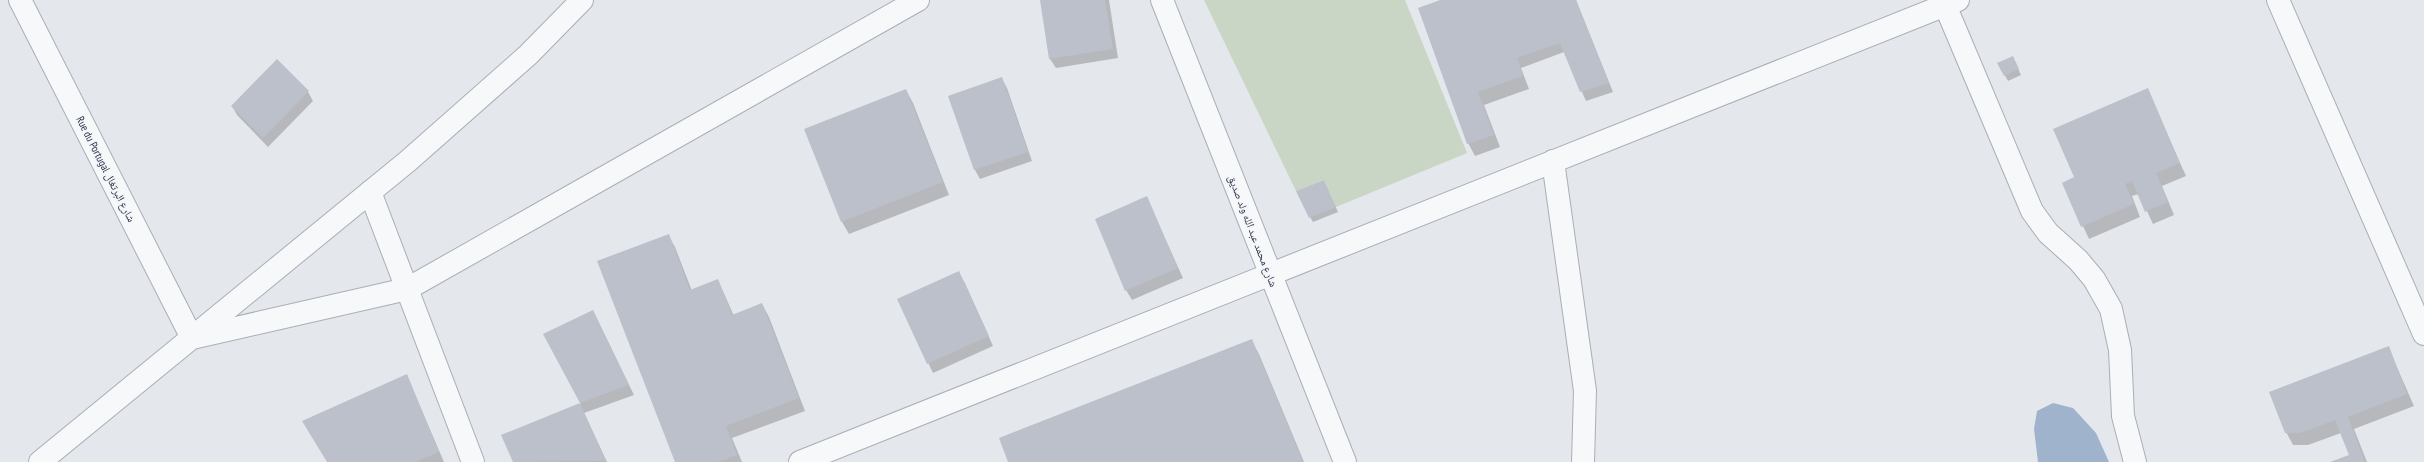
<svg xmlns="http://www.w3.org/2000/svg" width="2424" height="462" font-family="'PT Sans Narrow','Noto Naskh Arabic',sans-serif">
  <rect width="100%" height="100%" fill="#e4e7ec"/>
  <path fill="#c9d6c5" d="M1204 0H1405L1467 153 1336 207 1324 180 1296 191Z"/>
  <path fill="#9fb4cc" d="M2053 403 2073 408 2096 433 2109 462H2038L2034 429 2037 411Z"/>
  <path fill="#0003" d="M1041 0H1109L1118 58 1056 68 1050 59Z
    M1443 0H1576L1613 92 1586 101 1564 52 1521 68 1529 89 1484 105 1500 147 1475 156 1468 143Z
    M2015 62 2021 75 2008 81 1999 64Z
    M1002 79 1007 88 1032 161 980 179 975 170 950 97Z
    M906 90 913 103 949 195 849 234 842 222Z
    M2147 90 2186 176 2162 186 2174 215 2153 224 2139 194 2132 196 2140 217 2089 239 2063 183 2075 178Z
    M308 92 313 101 268 147 237 115 232 106Z
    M1326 186 1338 212 1313 222 1310 217Z
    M1146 197 1183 278 1132 300 1126 290Z
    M668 235 675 247 692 291 718 280 734 316 762 304 769 317 805 411 732 438 742 462H676Z
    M964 281 993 346 933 373 898 300Z
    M593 311 634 395 584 413 607 462H514L503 436 581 404 544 334Z
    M1251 340 1259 354 1304 462H1009Z
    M2388 347 2414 406 2354 429 2367 462H2333L2350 456 2341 433 2308 445H2293L2286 432Z
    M407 376 444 462H327Z"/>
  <path fill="#bbc0ca" d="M1040 0H1105L1113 49 1049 59Z
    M1440 0H1576L1609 83 1580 92 1560 43 1517 58 1523 76 1478 92 1494 135 1467 144 1418 8Z
    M2013 56 2019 69 2004 76 1997 63Z
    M277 59 309 91 263 138 231 106Z
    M1002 77 1028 152 974 170 948 96Z
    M2148 88 2180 163 2156 173 2168 202 2145 212 2132 181 2125 184 2134 204 2081 227 2062 183 2074 177 2053 129Z
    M906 89 943 182 841 222 804 129Z
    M1324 180 1336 207 1309 218 1296 191Z
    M1147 196 1178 268 1125 291 1095 219Z
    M669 234 690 290 718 279 732 315 762 303 799 398 726 426 737 455 718 462H675L597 261Z
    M959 271 989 336 927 364 897 299Z
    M593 310 629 385 580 403 606 461 513 462 501 435 580 403 543 334Z
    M1252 339 1303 462H1008L999 438Z
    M2389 346 2407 394 2348 417 2365 462H2330L2349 455 2335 420 2301 433H2285L2269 392Z
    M407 374 439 452 416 462H327L302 421Z"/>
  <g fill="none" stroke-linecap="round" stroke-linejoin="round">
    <defs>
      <path id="minor" d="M20 0 192 338 407 289 918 0
        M1162 0 1345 462
        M2278 0 2424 334
        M1945 5 2032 211 2048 233 2078 260 2094 279 2111 309 2120 350 2123 416 2135 462
        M1553 161 1585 391 1583 462
        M370 192 473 462
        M800 462 1958 0"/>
      <path id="tertiary" d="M40 462 408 161 528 55 582 0"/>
    </defs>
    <use href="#minor" stroke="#a9aeb7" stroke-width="24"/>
    <use href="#tertiary" stroke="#a9aeb7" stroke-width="24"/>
    <use href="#minor" stroke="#f7f8fa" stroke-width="22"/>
    <use href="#tertiary" stroke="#f7f8fa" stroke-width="22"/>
  </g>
  <g text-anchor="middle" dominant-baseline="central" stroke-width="4" stroke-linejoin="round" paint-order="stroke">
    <g font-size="11" fill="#2b3445" stroke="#f4f6f9">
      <text transform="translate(106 169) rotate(63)">Rue du Portugal شارع البرتغال</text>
      <text transform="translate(1253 231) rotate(69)">شارع محمد عبد الله ولد صديق</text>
    </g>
  </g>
</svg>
